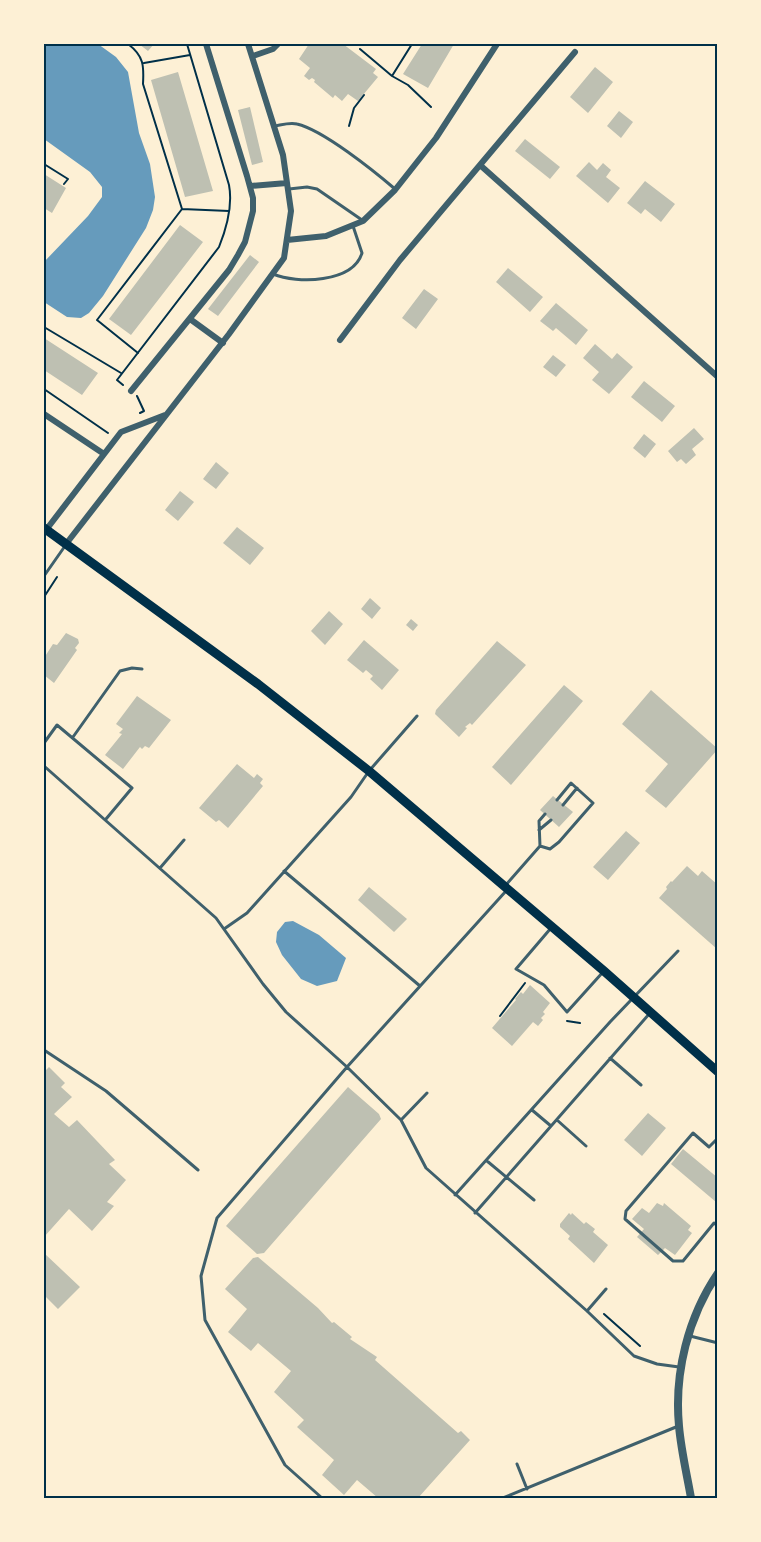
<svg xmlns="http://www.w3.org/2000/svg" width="761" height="1542" font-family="'Noto Sans',sans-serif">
  <rect width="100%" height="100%" fill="#fdf0d5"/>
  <path fill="#669bbc" d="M44 44H98L116 57 128 72 139 133 150 164 155 197 153 210 146 228 103 296 89 313 81 318 67 317 44 302V262L88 216 102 197V187L90 172 44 139Z
    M293 921 319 935 346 958 337 981 317 986 301 979 282 955 276 942 277 932 285 922Z"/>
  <path fill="#bec0b2" d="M139 44H154L148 51Z
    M309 44H343L376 69 373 73 378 77 358 101 348 94 342 101 335 95 333 98 314 82 315 80 312 78 309 80 304 76 310 68 299 59Z
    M422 44H454L428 88 403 74Z
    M595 67 613 82 588 113 570 97Z
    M178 72 213 191 185 197 151 80Z
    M250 107 263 162 252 165 238 110Z
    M619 111 633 122 621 138 607 126Z
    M525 139 560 167 550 179 515 151Z
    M589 162 597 170 603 163 611 170 606 177 620 188 608 203 576 176Z
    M44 174 66 188 52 213 44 208Z
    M645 181 675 204 661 222 645 209 641 214 627 203Z
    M180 225 203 242 131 335 109 319Z
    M250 255 259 262 218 316 208 309Z
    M508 268 543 297 530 312 496 282Z
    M424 289 438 299 416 329 402 318Z
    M556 303 588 330 576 345 556 328 553 331 540 321Z
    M44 338 98 373 82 395 44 370Z
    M595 344 612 359 617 353 633 367 609 394 592 380 599 372 583 358Z
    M553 355 566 365 556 377 543 367Z
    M644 381 675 406 662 422 631 397Z
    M694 428 704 439 692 449 696 455 686 464 681 459 677 462 668 451Z
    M644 434 656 444 645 458 633 448Z
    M216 462 229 473 216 489 203 479Z
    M180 491 194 502 178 521 165 510Z
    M237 527 264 548 250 565 223 543Z
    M370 598 381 608 372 619 361 609Z
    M329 611 343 624 325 645 311 631Z
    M411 619 418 625 413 631 406 625Z
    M66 633 78 639 79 643 75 648 77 650 54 683 44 675V658L53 644 57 645Z
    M364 640 399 670 382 690 370 679 373 676 366 670 363 673 347 660Z
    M497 641 526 665 472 725 470 723 465 727 467 728 459 737 435 714 436 710Z
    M564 685 583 701 511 785 492 767Z
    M651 690 718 749 666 808 645 791 668 764 622 724Z
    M137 696 171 720 149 748 145 746 142 749 140 747 123 769 105 755 122 734 119 733 123 729 116 724Z
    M237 764 254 778 257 774 263 779 260 783 263 786 228 828 219 820 216 822 199 808Z
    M553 796 573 812 559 827 540 810Z
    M626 831 640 843 608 880 593 867Z
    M687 866 698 876 702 871 718 885 717 949 659 898 667 889 666 887 671 881 672 882Z
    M369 887 407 919 394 932 358 900Z
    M530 985 550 1003 543 1012 545 1014 541 1018 543 1020 538 1026 533 1022 512 1046 492 1028 516 1000 515 999 521 992 523 994Z
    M49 1067 65 1083 61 1087 72 1097 54 1114 69 1127 77 1120 115 1160 109 1164 126 1180 107 1202 114 1206 92 1231 69 1209 44 1237V1072Z
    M348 1087 379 1114 381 1119 264 1253 257 1254 226 1226Z
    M648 1113 666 1128 642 1156 624 1140Z
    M683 1149 718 1178V1200L716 1202 671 1164Z
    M657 1203 663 1206 664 1203 691 1226 688 1230 692 1233 675 1255 665 1248 658 1255 637 1237 644 1229 632 1219 642 1208 649 1213Z
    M569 1213 571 1215 572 1213 584 1224 586 1222 595 1229 593 1232 608 1245 594 1263 568 1239 570 1236 560 1227V1224Z
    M44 1253 80 1287 58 1309 44 1295Z
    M258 1257 318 1308 332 1323 334 1322 352 1337 350 1339 377 1357 375 1360 458 1433 461 1431 470 1440 418 1498H378L357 1480 344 1495 322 1475 334 1460 297 1427 304 1420 274 1392 291 1371 258 1343 251 1351 228 1332 247 1309 225 1289 253 1258Z"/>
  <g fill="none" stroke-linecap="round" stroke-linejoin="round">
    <path stroke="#003049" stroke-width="2" d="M128 44C144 56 144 66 143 84L182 209 97 320 138 353
      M360 49 392 76 408 85 431 107
      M144 63 190 55
      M392 76 412 44
      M349 126 354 108 364 95
      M44 164 68 179 64 184
      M182 209 229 211
      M44 327 121 373
      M123 385 117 380 219 247C227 227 233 206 229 185L187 44
      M44 389 108 433
      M137 396 144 411 140 413
      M44 597 57 577
      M500 1016 525 983
      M567 1021 580 1023
      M604 1314 640 1346"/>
    <path stroke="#3f606c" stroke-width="3" d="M274 126C281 125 290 122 297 124 323 130 374 171 395 189
      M289 189 307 187 317 189 362 220
      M273 274C297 284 353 283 362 253L353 226
      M44 576 65 546
      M73 737 120 671 132 668 142 669
      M44 743 57 725 132 788 106 819
      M44 766 216 918 263 984 286 1012 347 1067 401 1120 426 1168 587 1311 634 1356 657 1364 679 1367
      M563 805 577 788
      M545 814 539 821 540 846 550 849 559 842 593 803 571 783 557 800
      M539 830 551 820
      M160 868 184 840
      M284 871 420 986
      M505 886 540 846
      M551 928 516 969 544 985 567 1012 603 972
      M224 929 247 913 351 797 369 771 417 716
      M44 1050 106 1091 198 1170
      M610 1058 641 1085
      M532 1110 551 1126
      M401 1120 427 1093
      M557 1120 586 1146
      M718 1138 709 1147 693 1133 626 1211 625 1219 673 1261H683L714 1223 718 1226
      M487 1161 534 1200
      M455 1195 610 1022 678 951
      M475 1213 650 1013
      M587 1311 606 1289
      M690 1336 718 1343
      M517 1464 527 1489
      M322 1498 285 1465 205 1320 201 1276 217 1218 347 1067 506 891
      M503 1498 676 1427"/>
    <path stroke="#3f606c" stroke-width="6" d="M253 56 273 49 278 44
      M480 165 718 377
      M250 186 287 183
      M287 240 326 236 363 221 395 190 436 138 497 44
      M190 319 223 343
      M340 340 400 260 575 52
      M131 391 229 270 238 255 245 242 253 211V198L247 176 206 44
      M44 414 104 454
      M46 530 121 432 165 415
      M66 544 229 334 284 258 291 211 283 155 248 44"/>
    <path stroke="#3f606c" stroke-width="8" d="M691 1498C687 1475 681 1450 679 1426 674 1373 688 1317 718 1273"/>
    <path stroke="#003049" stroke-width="9" d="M44 528 258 684 369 771 604 971 718 1072"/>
  </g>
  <rect width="761" height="1542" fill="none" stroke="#fdf0d5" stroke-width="90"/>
  <rect x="45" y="45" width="671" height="1452" fill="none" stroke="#003049" stroke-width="2"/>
</svg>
